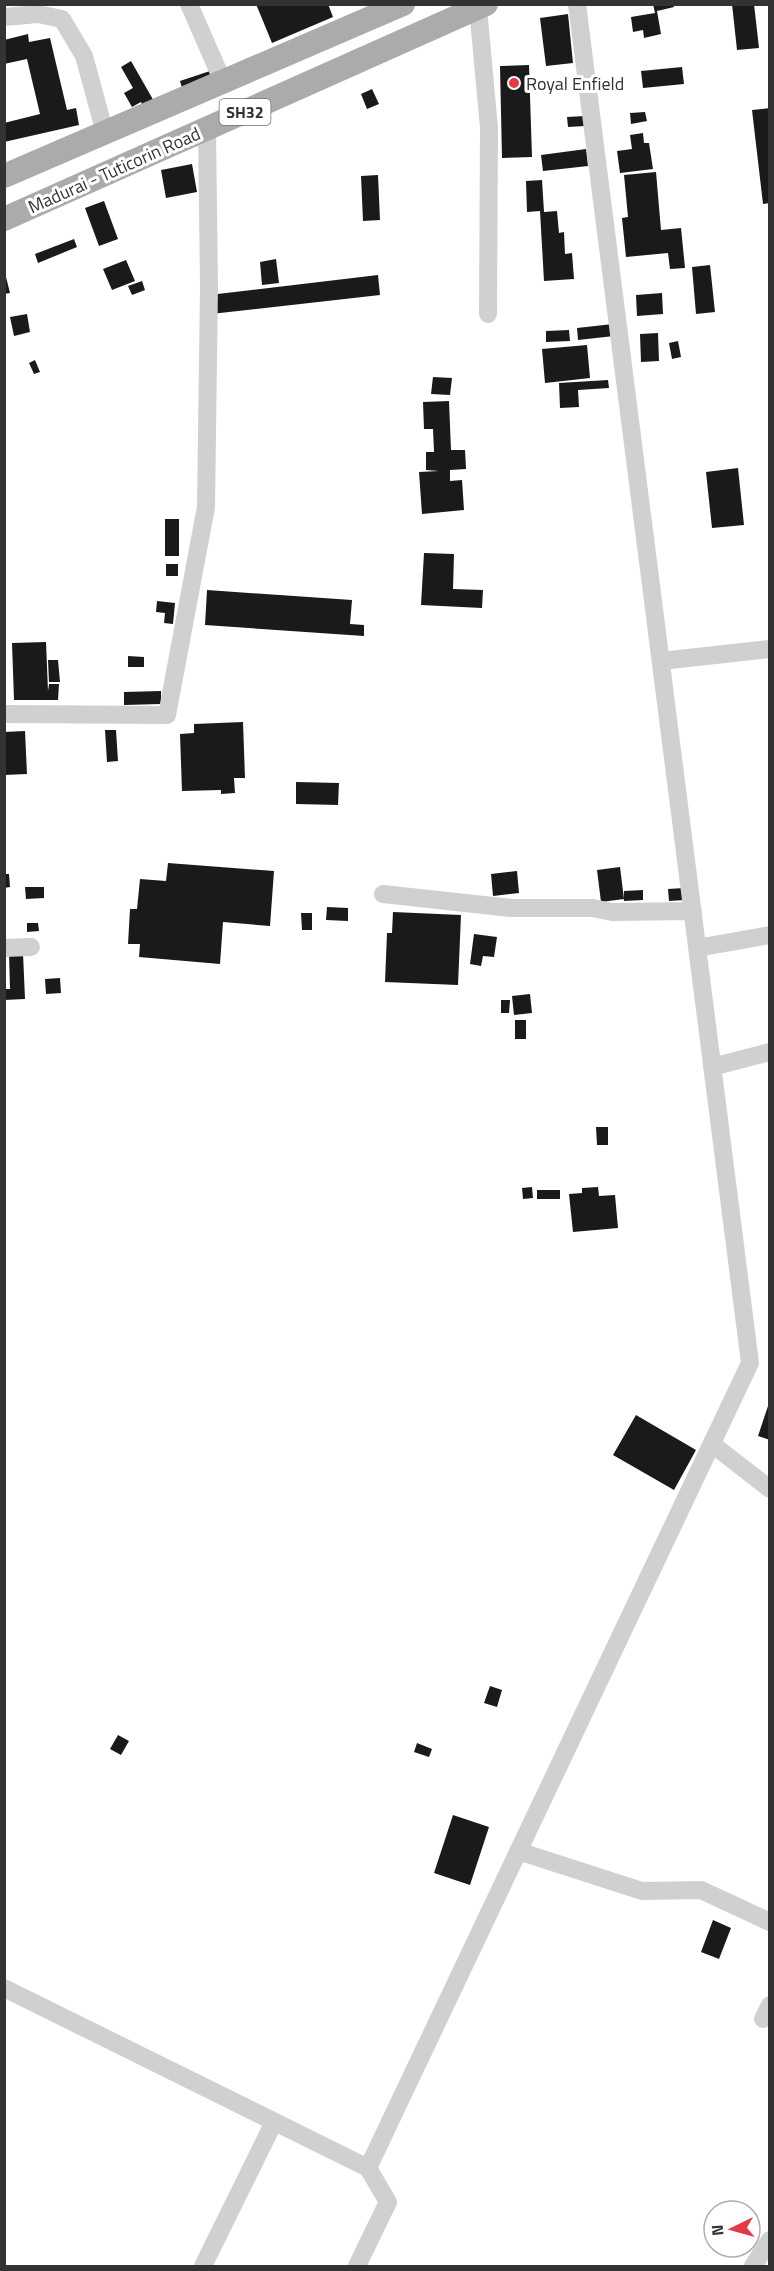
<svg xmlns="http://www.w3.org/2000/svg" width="774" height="2271" font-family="'Titillium Web',sans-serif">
  <rect width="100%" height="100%" fill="#fff"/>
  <path fill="#1a1a1a" d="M256 4H328L333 17 272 43Z
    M653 4H673L674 7 657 11 661 34 644 38 643 30 633 32 631 17 655 13Z
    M732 4H754L759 48 737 50Z
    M568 14 573 63 546 66 540 18Z
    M28 34 29 42 50 38 67 110 76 108 79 125 4 142V123L40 114 27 59 4 64V40Z
    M131 61 155 103 144 109 141 102 132 107 124 93 133 88 121 67Z
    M529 65 532 157 502 158 500 66Z
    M682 67 684 84 643 88 641 71Z
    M210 71 214 81 183 91 180 81Z
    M372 89 379 104 367 109 361 94Z
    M770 108V203L763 204 752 110Z
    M645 112 647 121 631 124 630 113Z
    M585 116V126L568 127 567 117Z
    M643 133 644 143H649L653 169 620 173 617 151 632 149 630 135Z
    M586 149 588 166 543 171 541 155Z
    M192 164 197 192 166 198 161 170Z
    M656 172 661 230 681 228 685 268 670 269 668 253 626 257 622 218 628 217 624 175Z
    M378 175 380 220 363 221 361 176Z
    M542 180 544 212 557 211 559 233 564 232 565 254 572 253 574 279 544 281 540 211 527 212 526 181Z
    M104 201 118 239 99 246 85 208Z
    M74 239 77 247 38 263 35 254Z
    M276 259 279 283 262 285 260 262Z
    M126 260 135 281 112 290 103 269Z
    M710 265 715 312 696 314 692 267Z
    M5 273 10 293 4 294V274Z
    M378 275 380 295 211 314 209 295Z
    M142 281 145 290 132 295 128 286Z
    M662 293 663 314 637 316 636 295Z
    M27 314 30 332 14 336 10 317Z
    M613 324 614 336 578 340 577 328Z
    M569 330 570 341 546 342V331Z
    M658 333 659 361 641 362 640 334Z
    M678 341 681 357 672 359 669 343Z
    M587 345 590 378 545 383 542 349Z
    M35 360 40 372 34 374 29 363Z
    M433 377 452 378 450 395 431 394Z
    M608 380 609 388 578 390 579 407 560 408 559 383Z
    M449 401 451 450H465L466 469 450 470V481L462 480 464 510 422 514 419 472 439 471 426 470V452H434L433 429H424L423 402Z
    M738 468 744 525 712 528 706 472Z
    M165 519H179V556H165Z
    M424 553 454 554 453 589 483 590 482 608 421 605Z
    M166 564H178V576H166Z
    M207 590 352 600 350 624 364 625V636L205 625Z
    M157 601 175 603 173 624 164 623 165 613 156 612Z
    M46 642 48 691 49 684H59L58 700H14L12 643Z
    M128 656 144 657V667H128Z
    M48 660H58L60 682H49Z
    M161 691V704L124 705V692Z
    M243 722 245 778H234L235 793 221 794V790L182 791 180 734 194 733V724Z
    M105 730H116L118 761 107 762Z
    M25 731 27 774 4 775V732Z
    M296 782 339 783 338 805 296 804Z
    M168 863 274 871 270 926 223 922 220 964 139 957 140 944H128L130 909H137L140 879 166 881Z
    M620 867 624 899 601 902 597 870Z
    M517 871 519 893 493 896 491 874Z
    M4 874H9L10 887 4 888Z
    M25 887H44V898L26 899Z
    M684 888 685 900 669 901 668 889Z
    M643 890V900L624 901V891Z
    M327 907 348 908V921L326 920Z
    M393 912 461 915 458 985 385 982 387 933H392Z
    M301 913H312V930H302Z
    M27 923H38L39 931 27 932Z
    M474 934 497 937 494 957 483 956 481 966 470 964Z
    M9 953H23L25 999 4 1000V989H10Z
    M60 978 61 993 46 994 45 979Z
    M530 994 532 1013 514 1015 512 996Z
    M501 1000H510L509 1013H501Z
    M515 1020H526V1039H515Z
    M596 1127H608V1145H597Z
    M532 1187 533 1198 523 1199 522 1188Z
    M598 1187 599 1196 615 1195 618 1228 573 1232 569 1194 582 1193V1188Z
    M537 1190H560V1199H537Z
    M769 1403H770V1440L758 1436Z
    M636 1415 696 1450 674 1490 613 1455Z
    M490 1686 502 1690 497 1707 484 1703Z
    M118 1735 129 1741 121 1755 110 1749Z
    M417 1743 432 1749 429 1757 414 1752Z
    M453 1815 489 1827 470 1885 434 1873Z
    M713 1920 731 1928 719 1959 701 1952Z"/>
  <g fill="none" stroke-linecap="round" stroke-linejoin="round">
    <path stroke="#d0d0d0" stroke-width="18" d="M189 4 223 82
      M478 8 489 128 488 314
      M4 17 38 14 62 19 84 56 105 133
      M661 661 770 649
      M4 714 167 715 206 507 209 286 207 129
      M383 894 511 908H593L612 912 693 911
      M4 948 31 947
      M697 948 770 935
      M712 1067 770 1052
      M712 1444 770 1489
      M518 1851 642 1891 701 1890 770 1922
      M4 1988 368 2168 750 1363 577 4
      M763 2019 770 2005
      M203 2266 274 2122
      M357 2266 388 2202 368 2168
      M753 2266 770 2240"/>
    <path stroke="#ababab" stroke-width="24" d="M4 176 403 4
      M4 219 486 4"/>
  </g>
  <circle fill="#e63946" stroke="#fff" stroke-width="2" cx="514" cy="83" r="6"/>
  <g text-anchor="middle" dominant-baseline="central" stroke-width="6" stroke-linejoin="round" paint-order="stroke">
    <rect fill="#fff" stroke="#707070" stroke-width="1.5" x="219.5" y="99" width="51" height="26" rx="4.5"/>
    <g font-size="16" font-weight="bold" fill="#333">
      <text x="245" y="112">SH32</text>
    </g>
    <g font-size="18" fill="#333" stroke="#fff" text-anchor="start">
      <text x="526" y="83">Royal Enfield</text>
    </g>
    <g font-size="18" fill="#333" stroke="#fff">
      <text transform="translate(114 170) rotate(-24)">Madurai - Tuticorin Road</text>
    </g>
  </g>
  <rect width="774" height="2271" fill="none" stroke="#333333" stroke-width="12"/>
  <g transform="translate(732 2229) rotate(265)"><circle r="28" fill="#ffffff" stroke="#adadad" stroke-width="1.5"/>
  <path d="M0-4.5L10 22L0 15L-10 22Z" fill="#e63946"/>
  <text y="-9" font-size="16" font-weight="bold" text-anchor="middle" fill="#333333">N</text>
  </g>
</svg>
